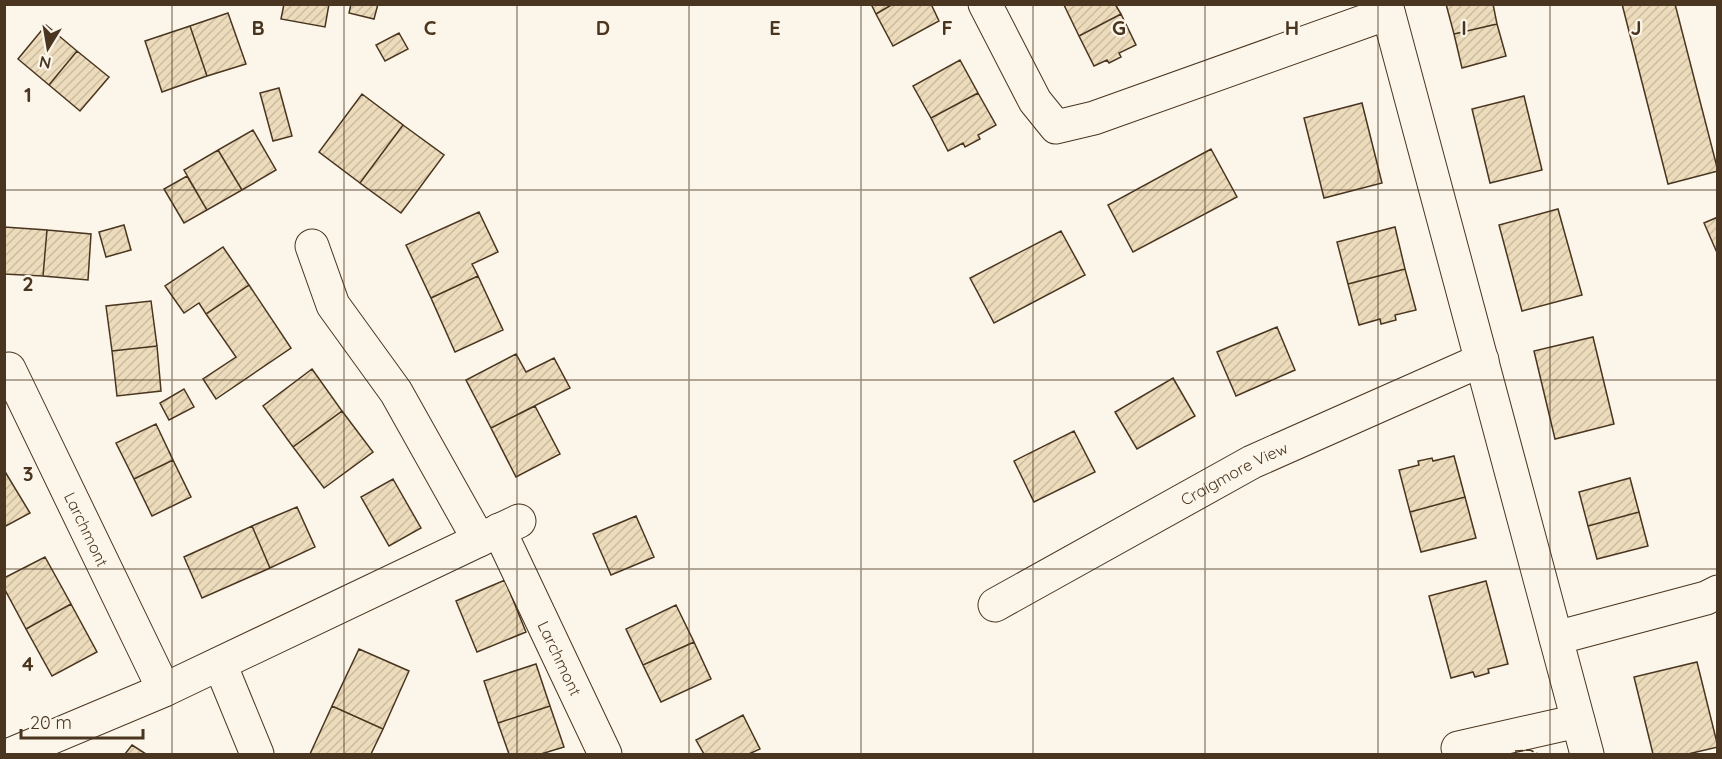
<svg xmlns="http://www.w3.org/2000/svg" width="1722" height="759" font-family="Quicksand,sans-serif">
  <defs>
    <pattern id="building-hatch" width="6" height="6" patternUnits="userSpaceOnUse" patternTransform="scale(1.5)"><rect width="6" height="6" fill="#ecdcbc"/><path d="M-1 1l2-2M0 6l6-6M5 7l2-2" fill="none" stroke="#ccbda1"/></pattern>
  </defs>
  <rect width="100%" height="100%" fill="#fbf6e9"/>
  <path fill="url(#building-hatch)" stroke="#4a3520" stroke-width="1.5" d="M284 4H329L325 27 281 19Z
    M351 4H378L374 19 349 13Z
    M871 4H893L876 14Z
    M893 4H931L939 21 893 46 876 14Z
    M1115 4 1121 14 1079 36 1064 5Z
    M1446 4H1493L1497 24 1454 34Z
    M1622 4H1675L1718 171 1668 184Z
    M228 13 246 64 207 76 190 26Z
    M1121 14 1136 45 1119 53 1121 57 1109 63 1107 60 1094 66 1079 36Z
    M1497 24 1506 56 1462 68 1454 34Z
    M46 25 77 51 49 85 18 59Z
    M190 26 207 76 162 92 145 41Z
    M399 33 408 49 385 61 376 45Z
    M77 51 109 77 80 111 49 85Z
    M960 60 978 93 931 118 913 86Z
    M279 88 292 136 273 141 260 93Z
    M978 93 996 125 978 135 980 139 965 147 963 143 948 151 931 118Z
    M362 94 403 125 360 183 319 152Z
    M1524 96 1542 170 1490 183 1472 109Z
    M1362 103 1382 183 1324 198 1304 118Z
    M403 125 444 155 401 213 360 183Z
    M253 130 276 170 242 190 218 150Z
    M1211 149 1237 197 1133 252 1108 205Z
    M218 150 242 190 207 210 184 170Z
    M187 176 207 210 184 223 164 189Z
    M1558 209 1582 295 1522 311 1499 225Z
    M479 212 498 252 472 264 478 276 431 298 406 245Z
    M1718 217V255L1704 223Z
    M124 225 131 250 106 257 99 232Z
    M4 227 47 230 43 276 4 274Z
    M1395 227 1405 269 1348 284 1337 242Z
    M47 230 91 234 88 280 43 276Z
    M1061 231 1085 275 994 323 970 278Z
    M223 247 249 285 206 314 199 303 184 313 165 286Z
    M1405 269 1416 310 1395 315 1396 320 1381 324 1380 319 1359 325 1348 284Z
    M478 276 503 330 455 352 431 298Z
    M249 285 291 348 216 399 203 379 236 357 206 314Z
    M151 301 157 346 112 351 106 306Z
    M1277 327 1295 370 1236 396 1217 352Z
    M1593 337 1614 424 1555 439 1534 351Z
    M157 346 161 391 117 396 112 351Z
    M516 354 526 372 554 358 570 388 491 428 466 380Z
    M312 369 342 411 293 447 263 406Z
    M1173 378 1195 416 1137 449 1115 412Z
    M184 389 194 407 169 420 160 403Z
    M535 406 560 454 516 477 491 428Z
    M342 411 373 452 324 488 293 447Z
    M156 424 173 460 134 479 116 443Z
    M1074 431 1095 472 1034 502 1014 461Z
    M1454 456 1465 497 1410 512 1399 470 1419 465 1418 461 1432 458 1433 461Z
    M173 460 191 497 152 516 134 479Z
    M4 470 30 513 4 527Z
    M1630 478 1639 512 1588 526 1579 492Z
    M393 479 421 528 389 546 361 497Z
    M1465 497 1476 538 1421 552 1410 512Z
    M297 507 315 547 270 568 252 526Z
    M1639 512 1648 546 1597 559 1588 526Z
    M636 516 654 557 611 575 593 534Z
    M252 526 270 568 202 598 184 557Z
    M45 557 71 604 26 629 4 588V578Z
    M505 580 526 632 477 652 456 601Z
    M1486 581 1508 664 1488 669 1489 673 1475 677 1473 672 1451 678 1429 596Z
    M71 604 97 652 52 676 26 629Z
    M676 605 694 642 643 665 626 629Z
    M694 642 711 679 661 702 643 665Z
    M359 649 409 671 383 729 332 706Z
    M1697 662 1718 747 1688 754H1653L1634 677Z
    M536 664 550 706 498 723 484 681Z
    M332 706 383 729 371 754H310Z
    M550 706 564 747 541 754H509L498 723Z
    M743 715 760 749 749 754H704L696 740Z
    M132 745 146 754H125Z"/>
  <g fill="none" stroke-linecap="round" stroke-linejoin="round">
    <defs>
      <g id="minor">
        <path d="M985 4 1035 101 1056 127 1094 118 1388 13"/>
        <path d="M1386 4 1587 754"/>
        <path d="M312 246 333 305 396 392 479 540"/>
        <path id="s1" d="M9 369 164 690"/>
        <path id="s2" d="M499 530 605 754"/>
        <path id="s3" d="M995 605 1252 462 1482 360"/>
        <path d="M1556 638 1706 598 1718 592"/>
        <path d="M220 664 257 754"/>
        <path d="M1458 748 1578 721"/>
        <path d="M12 754 164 690 519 521"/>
      </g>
    </defs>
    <use href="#minor" stroke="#4a3520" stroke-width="35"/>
    <use href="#minor" stroke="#fbf6e9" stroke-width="33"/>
    <path stroke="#4a3520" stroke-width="1.5" stroke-dasharray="8 3" stroke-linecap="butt" d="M1515 751 1530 750 1538 754"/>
  </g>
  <path fill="none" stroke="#4a3520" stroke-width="1.5" stroke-opacity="0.55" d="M172 4V754M344 4V754M517 4V754M689 4V754M861 4V754M1033 4V754M1205 4V754M1378 4V754M1550 4V754M4 190H1718M4 380H1718M4 569H1718"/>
  <g text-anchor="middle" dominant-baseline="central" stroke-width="4.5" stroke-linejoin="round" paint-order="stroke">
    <g font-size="16" fill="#4a3520" stroke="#fbf6e9">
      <text stroke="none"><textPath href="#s3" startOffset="273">Craigmore View</textPath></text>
      <text stroke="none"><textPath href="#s1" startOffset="178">Larchmont</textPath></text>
      <text stroke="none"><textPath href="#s2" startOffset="142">Larchmont</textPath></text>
    </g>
  </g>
  <g font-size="20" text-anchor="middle" font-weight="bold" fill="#4a3520" stroke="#fbf6e9" stroke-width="4.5" stroke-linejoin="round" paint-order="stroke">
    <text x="258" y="35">B</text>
    <text x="430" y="35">C</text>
    <text x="603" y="35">D</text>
    <text x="775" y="35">E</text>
    <text x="947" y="35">F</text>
    <text x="1119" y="35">G</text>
    <text x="1292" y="35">H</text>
    <text x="1464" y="35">I</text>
    <text x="1636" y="35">J</text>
    <text x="28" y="102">1</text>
    <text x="28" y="291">2</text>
    <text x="28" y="481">3</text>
    <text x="28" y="671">4</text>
  </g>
  <rect width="1722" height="759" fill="none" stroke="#4a3520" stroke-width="12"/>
  <g transform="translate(48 48) rotate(191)" stroke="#fbf6e9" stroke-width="4.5" paint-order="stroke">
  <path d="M0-4.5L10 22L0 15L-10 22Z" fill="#4a3520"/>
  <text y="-9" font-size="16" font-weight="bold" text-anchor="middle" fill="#4a3520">N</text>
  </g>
  <path d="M21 729v9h122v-9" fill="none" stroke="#4a3520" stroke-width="3"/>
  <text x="30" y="729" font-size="18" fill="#4a3520" stroke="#fbf6e9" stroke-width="4.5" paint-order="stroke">20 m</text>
</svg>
